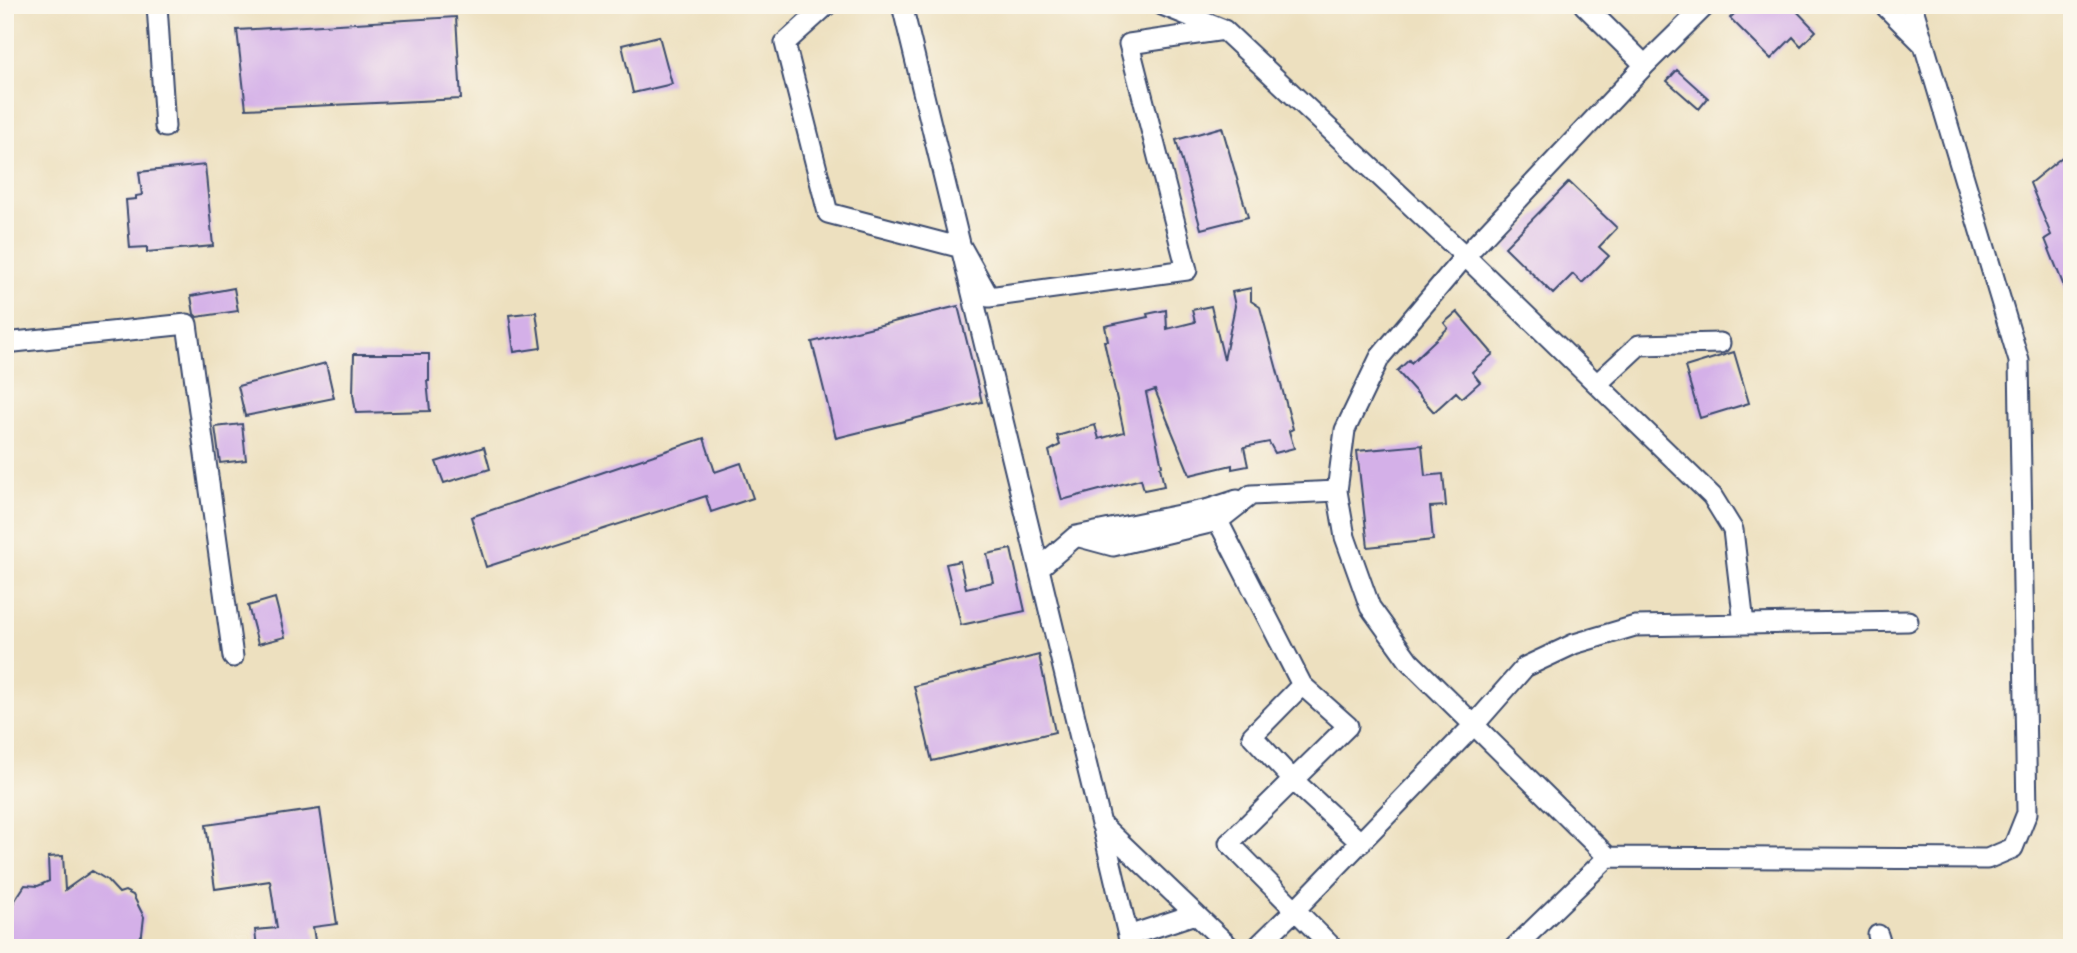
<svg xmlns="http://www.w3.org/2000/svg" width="2077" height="953" font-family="Vollkorn,serif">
  <rect width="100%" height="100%" fill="#fbf7ec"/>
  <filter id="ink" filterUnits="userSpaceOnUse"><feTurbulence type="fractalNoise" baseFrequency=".0143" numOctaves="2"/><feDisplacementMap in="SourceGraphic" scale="14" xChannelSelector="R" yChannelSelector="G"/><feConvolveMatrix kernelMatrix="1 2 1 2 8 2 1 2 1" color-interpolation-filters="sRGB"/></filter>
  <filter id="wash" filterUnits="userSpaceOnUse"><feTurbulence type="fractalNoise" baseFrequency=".00686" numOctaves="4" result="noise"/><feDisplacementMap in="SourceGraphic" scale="28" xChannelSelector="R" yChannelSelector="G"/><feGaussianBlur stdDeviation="1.57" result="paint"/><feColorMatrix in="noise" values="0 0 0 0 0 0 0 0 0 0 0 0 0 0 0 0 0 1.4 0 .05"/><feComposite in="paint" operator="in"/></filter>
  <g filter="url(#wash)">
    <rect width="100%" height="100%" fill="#ede0bf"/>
    <g id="blocks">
      <path fill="#d4b0e8" d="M1743 5H1791L1816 31 1801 46 1793 37 1771 59 1730 18Z
        M456 17 461 99 246 109 237 30Z
        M659 36 672 84 633 93 622 45Z
        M1677 70 1708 98 1699 109 1667 81Z
        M1222 127 1248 217 1201 229 1176 140Z
        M2072 149V304H2071L2045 239 2051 235 2030 183Z
        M205 165 213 246 147 252V247L130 248 126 200 136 199V196L142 195 139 172Z
        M1569 182 1617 228 1599 247 1609 256 1582 283 1573 274 1553 294 1505 247Z
        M234 288 238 311 197 317 194 314 191 296Z
        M1251 288V301L1260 307 1293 429 1289 431 1294 448 1275 453 1269 442 1244 447 1248 466 1232 469V465L1190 475 1155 390 1146 393 1162 466 1160 467 1164 486 1144 490 1141 479 1062 500 1049 451 1060 445 1057 436 1095 425 1099 439 1124 432 1104 341H1108L1105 326 1148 317 1147 314 1166 310 1167 329 1195 322 1192 310 1211 306 1224 360 1235 306 1232 292Z
        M958 306 982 402 836 438 812 342Z
        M536 312 541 348 514 352 509 315Z
        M1457 312 1493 354 1472 372 1480 382 1462 398 1456 392 1434 412 1397 371 1409 360 1411 363 1448 328 1444 323Z
        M1734 352 1749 403 1700 418 1685 367Z
        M354 354H429V381H427L430 411 356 413 353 394Z
        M326 363 334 398 245 416 238 386Z
        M242 424 246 460 220 463 215 427Z
        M704 438 715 472 741 463 753 498 711 512 706 496 486 567 471 517Z
        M1422 445 1425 476 1443 474 1446 506 1430 507 1433 540 1368 547 1357 451Z
        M484 447 490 469 444 483 436 462Z
        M1011 549 1025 611 961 625 946 564 960 561 966 588 993 582 987 554Z
        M275 598 285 637 258 644 248 606Z
        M1039 655 1055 732 932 761 914 686Z
        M320 809 337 924 313 927 316 948H257L255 930 277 928 270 881 215 889 206 825Z
        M63 856 65 890 92 871 107 880 119 893 125 891 133 895 144 917 142 934 132 948H11L6 929V914L25 885 38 886 49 881 48 857Z"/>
    </g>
  </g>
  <g filter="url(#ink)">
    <use href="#blocks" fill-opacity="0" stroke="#3a4a6d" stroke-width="2"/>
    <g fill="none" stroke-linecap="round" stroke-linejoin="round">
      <defs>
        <path id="minor" d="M157 5 165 127
          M827 5 785 43 828 213 962 248 989 297 1187 270 1129 44 1224 30
          M902 5 1101 824 1231 948
          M1162 5 1224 30 1465 256 1712 496 1733 530 1744 624
          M1584 5 1645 65
          M1706 5 1645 65 1465 256 1380 357 1345 430 1337 491 1345 537 1370 607 1409 661 1608 857 1987 859 2013 848 2027 813 2019 361 1912 5
          M1884 5 1923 44
          M5 343 187 324 233 657
          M1597 384 1639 345 1720 343
          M1218 521 1302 685 1348 726 1229 843 1333 948
          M1076 536 1113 546 1218 521 1251 495 1337 491
          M1039 568 1076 536 1209 509 1237 500
          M1302 685 1252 736 1293 780 1361 843
          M1102 825 1131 948
          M1878 935 1882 948
          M1128 936 1195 914
          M1256 948 1295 910 1474 725 1525 667 1574 644 1635 626 1908 621
          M1514 948 1608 857"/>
      </defs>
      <use href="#minor" stroke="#3a4a6d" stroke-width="23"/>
      <use href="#minor" stroke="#fff" stroke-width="19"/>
    </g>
  </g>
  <rect width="2077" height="953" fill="none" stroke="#fbf7ec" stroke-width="28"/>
</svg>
